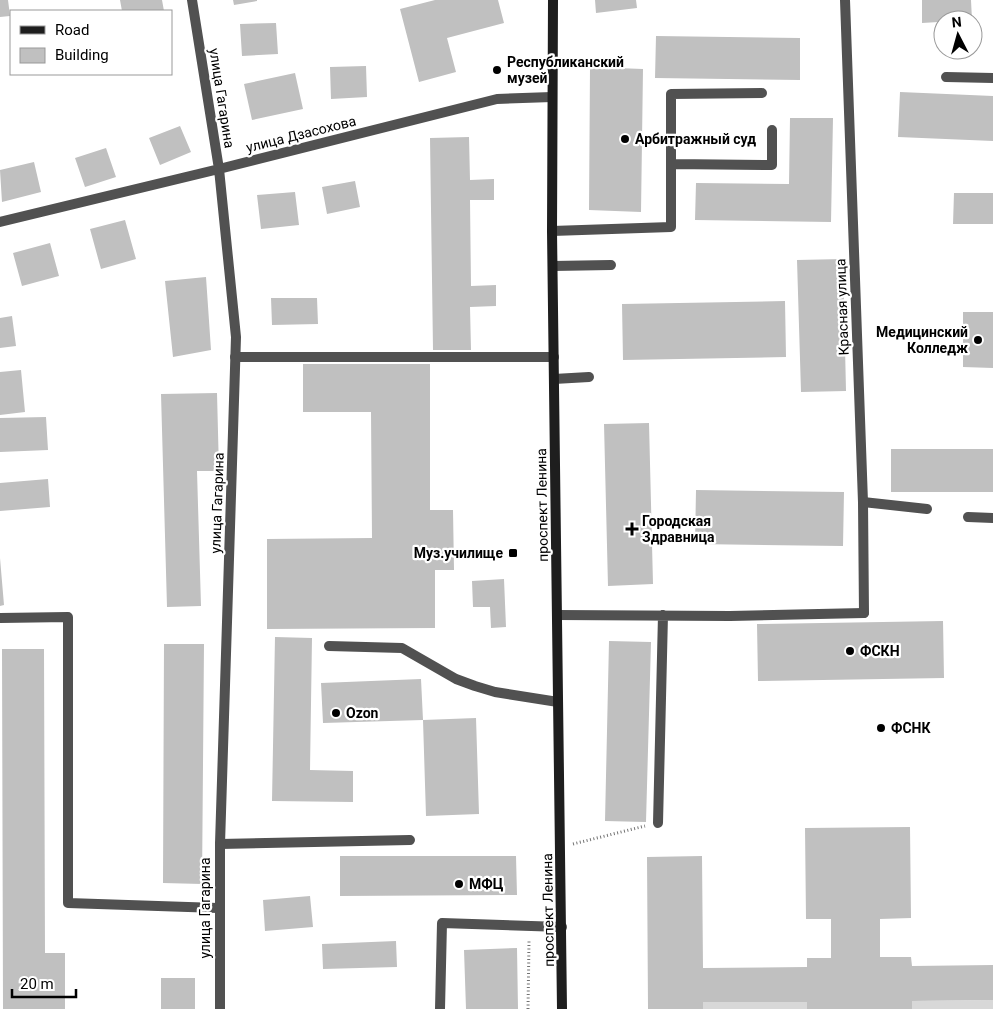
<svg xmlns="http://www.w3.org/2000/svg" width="993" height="1009" font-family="Roboto,sans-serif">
  <rect width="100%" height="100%" fill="#fff"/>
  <path fill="#d8d8d8" d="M993 1000V1009H912V1001Z
    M703 1002H807V1009H703Z"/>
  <path fill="#c0c0c0" d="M0 0H8L10 16 0 17Z
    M120 0H162L164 11H122Z
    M233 0H257V1L234 5Z
    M435 0H498L504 23 447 38 456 72 419 82 400 9Z
    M595 0H636L637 8 596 13Z
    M922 0H971L972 20 922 23Z
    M276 23 278 54 242 56 240 24Z
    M656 36 800 38V80L655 78Z
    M366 66 367 97 331 99 330 67Z
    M590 67 643 69 641 212 589 210Z
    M295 73 303 109 252 120 244 84Z
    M900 92 993 96V141L898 137Z
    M790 118H833L831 222 695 220 696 183 789 184Z
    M180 126 191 152 160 165 149 138Z
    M469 137 470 180 494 179V200H470L471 286 496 285V306L470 307 471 350H433L430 138Z
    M106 148 116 177 85 187 75 158Z
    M34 162 41 192 2 202 0 170Z
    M355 181 360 207 327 214 322 187Z
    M295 192 299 225 261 229 257 195Z
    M954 193H993V224H953Z
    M125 220 136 259 101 269 90 229Z
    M50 243 59 276 22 286 13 253Z
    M843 259 846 391 801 392 797 260Z
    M206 277 211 350 173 357 165 281Z
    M271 298H317L318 324 272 325Z
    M785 301 786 357 623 360 622 304Z
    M963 312H993V368L963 367Z
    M12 316 16 346 0 348V318Z
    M303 364H430V510H453L454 570H435V628L267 629V539L372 538 371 412H303Z
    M21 370 25 412 0 415V372Z
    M217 393 219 471H197L201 606 167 607 161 394Z
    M46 417 48 450 0 452V418Z
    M649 423 653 584 608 586 604 424Z
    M891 449H993V492H891Z
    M48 479 50 507 0 511V483Z
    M696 490 844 492 843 546 695 544Z
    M0 558 4 605 0 606Z
    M504 579 506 627 491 628 490 607H473L472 581Z
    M943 621 944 678 758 681 757 624Z
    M275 637 312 638 310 770 353 771V802L272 801Z
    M609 641 651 642 646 822 605 821Z
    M164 644H204L202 884 163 883Z
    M2 649H44L45 953H65V1009H3Z
    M421 679 423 720 323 723 321 683Z
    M476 718 479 814 426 816 423 720Z
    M910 827 911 918 880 919V957H911L912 966 993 965V1000L912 1001V1009H807V1002H703V1009H648L647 857 702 856 703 968 807 967V958H831V919H806L805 828Z
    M340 856H516L517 895 340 896Z
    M310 896 313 927 265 931 263 900Z
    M396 941 397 967 323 969 322 944Z
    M517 948 518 1009H466L464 950Z
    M161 978H195V1009H161Z"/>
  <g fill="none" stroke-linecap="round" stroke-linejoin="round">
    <path stroke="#737373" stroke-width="3" stroke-dasharray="1 2.5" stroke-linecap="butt" d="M573 844 645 826
      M528 1009 529 941"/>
    <path stroke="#515151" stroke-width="10" d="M946 77 993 78
      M671 164 772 165V130
      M552 231 671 227V94L762 93
      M553 266 611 265
      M235 357H554
      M554 379 589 377
      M863 502 927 509
      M968 517 993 518
      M557 615 730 616 864 613
      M0 618 68 617V903L218 908
      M329 646 402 648 456 679 475 686 495 692 558 702
      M658 823 663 615
      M220 844 410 840
      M440 1009 442 923 562 927"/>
    <path stroke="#515151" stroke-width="10" d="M192 0 219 169 236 337 220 844V1009
      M845 0 863 502 864 613
      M0 222 219 169 497 99 552 97"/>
    <path stroke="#1e1e1e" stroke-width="10" d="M553 0 552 231 562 1009"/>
  </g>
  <g fill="#000" stroke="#fff" stroke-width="2">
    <circle cx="497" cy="70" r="5"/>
    <circle cx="625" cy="139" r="5"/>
    <circle cx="978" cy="340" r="5"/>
    <path d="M629.5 521.5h5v5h5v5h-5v5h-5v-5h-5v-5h5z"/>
    <rect x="508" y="548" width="10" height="10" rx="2.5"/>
    <circle cx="850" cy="651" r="5"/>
    <circle cx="336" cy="713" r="5"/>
    <circle cx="881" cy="728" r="5"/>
    <circle cx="459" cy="884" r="5"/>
  </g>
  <g text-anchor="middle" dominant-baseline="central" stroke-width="4.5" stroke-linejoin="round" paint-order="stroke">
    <g font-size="14" font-weight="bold" fill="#000" stroke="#fff" text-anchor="start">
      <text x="507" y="62">Республиканский<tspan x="507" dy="16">музей</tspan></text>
      <text x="635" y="139">Арбитражный суд</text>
      <text x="968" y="332" text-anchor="end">Медицинский<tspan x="968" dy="16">Колледж</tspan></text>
      <text x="642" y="521">Городская<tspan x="642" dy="16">Здравница</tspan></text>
      <text x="503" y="553" text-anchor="end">Муз.училище</text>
      <text x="860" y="651">ФСКН</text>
      <text x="346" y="713">Ozon</text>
      <text x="891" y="728">ФСНК</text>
      <text x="469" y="884">МФЦ</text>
    </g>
    <g font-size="14" fill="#000" stroke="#fff">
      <text transform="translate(222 98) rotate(81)">улица Гагарина</text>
      <text transform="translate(301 134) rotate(-14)">улица Дзасохова</text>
      <text transform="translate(842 307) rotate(-92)">Красная улица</text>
      <text transform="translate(217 503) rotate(-88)">улица Гагарина</text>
      <text transform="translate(542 505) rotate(-91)">проспект Ленина</text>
      <text transform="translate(205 908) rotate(-90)">улица Гагарина</text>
      <text transform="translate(548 910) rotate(-91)">проспект Ленина</text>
    </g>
  </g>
  <rect x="10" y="10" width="162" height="65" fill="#ffffff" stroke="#999999"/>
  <rect x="20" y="26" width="25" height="8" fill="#1e1e1e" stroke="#999999"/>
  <text x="55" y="35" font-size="15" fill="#000000">Road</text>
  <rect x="20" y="48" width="25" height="15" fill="#c0c0c0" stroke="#999999"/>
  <text x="55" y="60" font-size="15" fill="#000000">Building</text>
  <g transform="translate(958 35) rotate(354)"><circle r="24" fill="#ffffff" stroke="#999999"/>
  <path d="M0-4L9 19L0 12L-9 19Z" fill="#000000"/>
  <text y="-8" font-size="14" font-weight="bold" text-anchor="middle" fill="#000000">N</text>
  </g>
  <path d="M12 989v8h64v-8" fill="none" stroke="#000000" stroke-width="2.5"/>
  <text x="20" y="989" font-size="15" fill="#000000" stroke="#ffffff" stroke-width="4" paint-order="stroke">20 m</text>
</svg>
